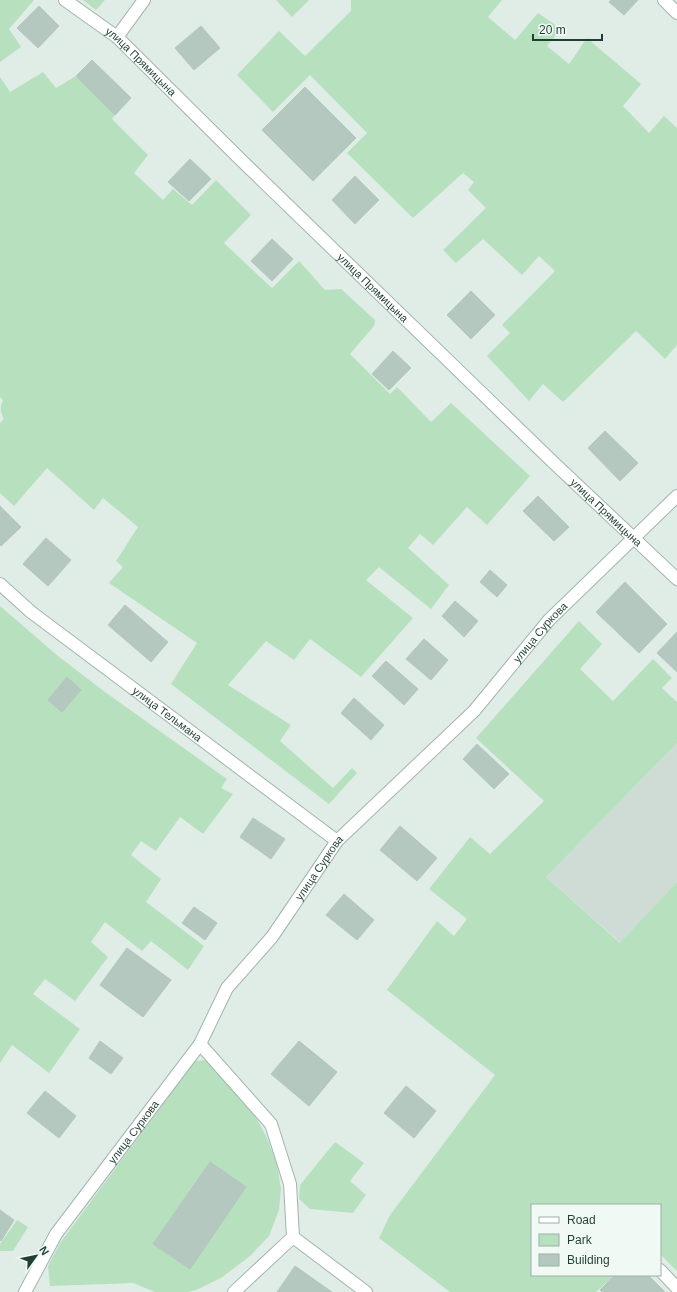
<svg xmlns="http://www.w3.org/2000/svg" width="677" height="1292" font-family="Helvetica,sans-serif">
  <rect width="100%" height="100%" fill="#e0ede6"/>
  <path fill="#cedcd5" d="M677 743V882L621 943 546 877Z"/>
  <path fill="#b7e0bf" d="M0 0H34L9 29 21 47 0 62Z
    M83 0H105L96 10Z
    M276 0H309L292 17Z
    M351 0H502L488 17 515 40 538 13 561 29 547 46 569 64 587 38 641 84 623 106 649 133 664 116 677 128V345L665 359 636 331 563 402 543 384 529 401 487 356 510 333 502 325 555 271 539 256 522 275 483 239 456 263 443 250 486 208 468 190 474 182 463 173 413 218 347 153 367 133 310 75 273 112 237 75 279 31 305 56 351 11Z
    M43 72 56 88 76 76 115 115 112 119 148 155 134 173 163 200 173 189 192 205 216 180 251 215 224 243 272 288 299 261 325 290 341 289 375 320 374 326 350 354 390 394 397 387 431 422 451 403 530 476 487 525 467 507 433 545 420 534 408 548 449 585 431 609 379 567 366 580 413 618 361 677 310 639 294 660 266 641 228 685 291 725 280 741 333 788 352 768 357 773 329 804 171 684 197 643 109 583 123 567 116 561 138 527 103 498 94 510 47 468 14 506 0 493V423L4 419C0 412 0 407 3 400L0 397V77L10 92Z
    M0 606 58 656 105 692 227 779 221 788 233 794 203 834 180 817 156 851 141 841 131 855 161 879 146 902 204 946 188 970 151 941 142 951 105 922 91 942 108 957 75 1001 45 979 33 994 80 1029 49 1073 12 1045 0 1063Z
    M579 621 602 644 580 669 613 701 653 659 672 678 662 688 677 702V743L546 877 620 943 677 882V1271L660 1254V1205H532V1275H615L596 1292H450L379 1238 390 1215 495 1075 387 990 437 921 454 936 467 919 429 889 470 837 490 854 544 801 476 738Z
    M207 1060 255 1116 267 1138 277 1164 281 1189 279 1210 269 1236 250 1256 221 1278 196 1290 187 1292H155L133 1283 50 1286 48 1266 60 1243 195 1061Z
    M335 1142 364 1163 350 1181 366 1195 353 1213 310 1209 299 1199 300 1185Z
    M17 1220 28 1227 13 1251H0V1244Z"/>
  <path fill="#b5c8bf" stroke="#b2c7bd" d="M611 0H638L624 15 609 2Z
    M39 6 59 26 38 48 17 28Z
    M201 26 220 48 194 70 175 48Z
    M92 60 131 98 115 115 76 76Z
    M305 87 356 138 313 181 262 130Z
    M190 159 211 179 189 201 168 182Z
    M355 176 379 200 355 224 332 200Z
    M272 239 293 259 272 281 251 261Z
    M471 291 495 315 471 339 447 315Z
    M393 351 411 368 389 390 372 374Z
    M605 431 638 463 620 481 588 448Z
    M538 496 569 527 554 541 523 511Z
    M0 506 21 527 1 546 0 545Z
    M46 538 71 560 48 586 23 564Z
    M490 570 507 585 497 597 480 582Z
    M625 582 667 624 639 653 596 612Z
    M455 601 478 621 464 637 442 616Z
    M125 605 168 642 151 662 108 625Z
    M677 632V672L657 653Z
    M424 639 448 660 431 680 406 659Z
    M386 661 418 689 404 705 372 676Z
    M67 677 81 690 62 712 48 700Z
    M354 698 384 725 371 740 341 713Z
    M477 744 509 774 494 789 463 759Z
    M253 818 285 839 271 859 240 837Z
    M400 826 437 858 417 881 380 850Z
    M344 894 374 920 357 940 326 915Z
    M194 907 217 923 205 940 182 923Z
    M127 948 171 980 143 1017 100 985Z
    M100 1041 123 1058 111 1074 89 1058Z
    M299 1041 337 1072 309 1106 271 1074Z
    M406 1086 436 1111 414 1138 384 1113Z
    M45 1091 76 1116 59 1138 27 1113Z
    M210 1162 246 1187 190 1269 153 1244Z
    M0 1210 14 1220 1 1241 0 1240Z
    M295 1266 332 1292H277Z
    M615 1275H648L665 1292H602L600 1290Z"/>
  <g fill="none" stroke-linecap="round" stroke-linejoin="round">
    <defs>
      <g id="minor">
        <path id="s1" d="M65 0 117 37 240 159 555 464 677 579"/>
        <path d="M664 0 677 13"/>
        <path d="M117 37 144 0"/>
        <path id="s2" d="M0 584 31 612 337 841"/>
        <path d="M200 1044 271 1124 290 1184 293 1237 234 1292"/>
        <path d="M293 1237 366 1292"/>
        <path d="M660 1270 677 1288"/>
        <path id="s3" d="M25 1292 56 1234 200 1044 227 988 272 937 337 841 474 711 549 620 677 496"/>
      </g>
    </defs>
    <use href="#minor" stroke="#a2b5ad" stroke-width="14"/>
    <use href="#minor" stroke="#fff" stroke-width="12"/>
  </g>
  <g text-anchor="middle" dominant-baseline="central" stroke-width="3" stroke-linejoin="round" paint-order="stroke">
    <g font-size="11" fill="#1f3f34" stroke="#f1f9f4">
      <text stroke="none"><textPath href="#s1" startOffset="98">улица Прямицына</textPath></text>
      <text stroke="none"><textPath href="#s1" startOffset="422">улица Прямицына</textPath></text>
      <text stroke="none"><textPath href="#s1" startOffset="746">улица Прямицына</textPath></text>
      <text stroke="none"><textPath href="#s3" startOffset="842">улица Суркова</textPath></text>
      <text stroke="none"><textPath href="#s2" startOffset="212">улица Тельмана</textPath></text>
      <text stroke="none"><textPath href="#s3" startOffset="518">улица Суркова</textPath></text>
      <text stroke="none"><textPath href="#s3" startOffset="194">улица Суркова</textPath></text>
    </g>
  </g>
  <rect x="531" y="1204" width="130" height="72" fill="#f1f9f4" stroke="#9dafa7"/>
  <rect x="539" y="1217" width="20" height="6" fill="#ffffff" stroke="#9dafa7"/>
  <text x="567" y="1224" font-size="12" fill="#1f3f34">Road</text>
  <rect x="539" y="1234" width="20" height="12" fill="#b7e0bf" stroke="#9dafa7"/>
  <text x="567" y="1244" font-size="12" fill="#1f3f34">Park</text>
  <rect x="539" y="1254" width="20" height="12" fill="#b5c8bf" stroke="#9dafa7"/>
  <text x="567" y="1264" font-size="12" fill="#1f3f34">Building</text>
  <g transform="translate(36 1256) rotate(57)" stroke="#f1f9f4" stroke-width="3" paint-order="stroke">
  <path d="M0-3L7 15L0 10L-7 15Z" fill="#1f3f34"/>
  <text y="-6" font-size="11" font-weight="bold" text-anchor="middle" fill="#1f3f34">N</text>
  </g>
  <path d="M533 34v6h69v-6" fill="none" stroke="#1f3f34" stroke-width="2"/>
  <text x="539" y="34" font-size="12" fill="#1f3f34" stroke="#f1f9f4" stroke-width="3" paint-order="stroke">20 m</text>
</svg>
